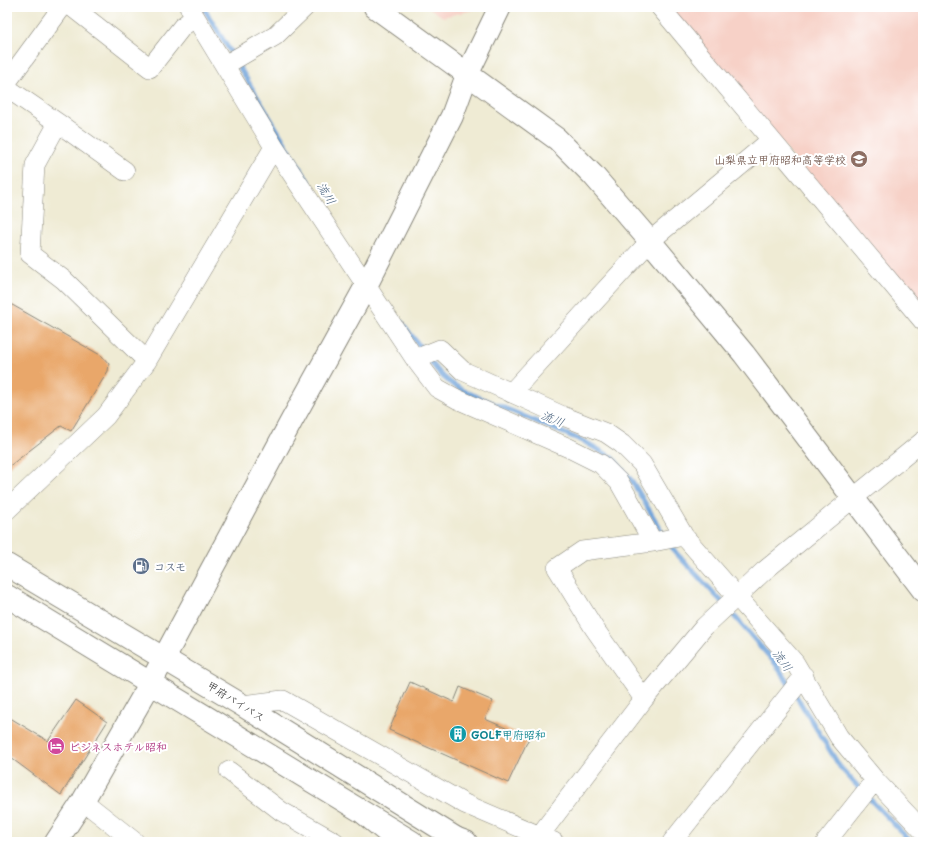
<svg xmlns="http://www.w3.org/2000/svg" width="930" height="849" font-family="Mali,'Klee One',sans-serif">
  <rect width="100%" height="100%" fill="#fff"/>
  <filter id="ink" filterUnits="userSpaceOnUse"><feTurbulence type="fractalNoise" baseFrequency=".025" numOctaves="2"/><feDisplacementMap in="SourceGraphic" scale="8" xChannelSelector="R" yChannelSelector="G"/><feConvolveMatrix kernelMatrix="1 2 1 2 8 2 1 2 1" color-interpolation-filters="sRGB"/></filter>
  <filter id="wash" filterUnits="userSpaceOnUse"><feTurbulence type="fractalNoise" baseFrequency=".012" numOctaves="4" result="noise"/><feDisplacementMap in="SourceGraphic" scale="16" xChannelSelector="R" yChannelSelector="G"/><feGaussianBlur stdDeviation="0.9" result="paint"/><feColorMatrix in="noise" values="0 0 0 0 0 0 0 0 0 0 0 0 0 0 0 0 0 1.4 0 .05"/><feComposite in="paint" operator="in"/></filter>
  <g filter="url(#wash)">
    <rect width="100%" height="100%" fill="#efebd4"/>
    <path fill="#f7d1c7" d="M428 7H483L482 8 443 17Z
      M666 7H923V311Z"/>
    <g fill="none" stroke-linecap="round" stroke-linejoin="round">
      <path stroke="#6ca0d8" stroke-width="5" d="M203 7 233 56
        M237 63 309 183
        M402 323 424 352
        M428 358C440 375 446 381 464 391L585 442 613 458 632 481 664 535
        M670 544 676 553 723 603
        M728 609 775 663 791 687
        M795 694 840 767 862 791
        M867 796 911 842"/>
    </g>
    <g id="blocks">
      <path fill="#e9a76b" d="M7 302 102 356 109 364 108 371 71 431 61 426 7 468Z
        M410 682 454 702 460 687 493 701 485 719 529 738 508 783 389 730Z
        M76 700 107 722 61 795 7 755V716L48 741Z"/>
    </g>
  </g>
  <g filter="url(#ink)">
    <use href="#blocks" fill-opacity="0" stroke="#868478" stroke-width="1"/>
    <g fill="none" stroke-linecap="round" stroke-linejoin="round">
      <defs>
        <path id="minor" d="M72 7 150 68 182 27 195 17
          M189 7 274 147 415 359 440 349 463 371 563 416 606 433 622 444 642 464 684 536 795 663 839 737 875 780 923 831
          M660 7 923 321
          M225 65 275 36 305 7
          M7 82 62 7
          M7 88 58 123 125 171
          M58 123 35 165 30 254 64 280 147 361
          M415 359 437 388 457 399 569 448 601 464 619 482 653 542
          M511 393 650 241 771 140
          M7 510 106 416 147 361 274 147
          M644 699 594 628 557 568 582 551 653 542 684 536
          M242 705 283 700 465 804 554 842
          M229 771 281 811 335 842
          M83 801 135 842
          M540 835 644 699 704 627 764 571 923 441
          M672 842 804 676
          M826 842 875 780"/>
        <path id="tertiary" d="M375 7 557 139 593 175 650 241 744 354 923 590
          M56 842 83 801 150 684 292 420 366 286 452 116 467 75 500 7"/>
        <path id="trunk" d="M7 565 242 705 462 842
          M7 596 412 842"/>
        <path id="motorway" d="M365 814 399 842
          M455 838 466 842"/>
      </defs>
      <use href="#minor" stroke="#868478" stroke-width="20"/>
      <use href="#tertiary" stroke="#868478" stroke-width="24"/>
      <use href="#trunk" stroke="#868478" stroke-width="24"/>
      <use href="#motorway" stroke="#868478" stroke-width="24"/>
      <use href="#minor" stroke="#fff" stroke-width="19"/>
      <use href="#tertiary" stroke="#fff" stroke-width="22"/>
      <use href="#trunk" stroke="#fff" stroke-width="22"/>
      <use href="#motorway" stroke="#fff" stroke-width="22"/>
    </g>
  </g>
  <defs>
    <symbol id="school-disc" viewBox="-11 -11 22 22"><circle r="9.5" fill="#8d6e63" stroke="#fff"/><path d="M0-5L7-2L0 1L-7-2ZM-4 1L0 2.5L4 1V4Q0 6-4 4Z" fill="#fff"/></symbol>
    <symbol id="fuel-disc" viewBox="-11 -11 22 22"><circle r="9.5" fill="#5c6f8a" stroke="#fff"/><path d="M-5.5-6h7V0h2V4h1.3V-2.5L3-4.5l.8-.8L6-3V5H2.5V1h-1V6h-7ZM-4.2-4.7v3.2H.2V-4.7Z" fill="#fff"/></symbol>
    <symbol id="building-disc" viewBox="-11 -11 22 22"><circle r="9.5" fill="#0f9aa8" stroke="#fff"/><path d="M-4-6H4V6H1V3H-1V6H-4ZM-2.5-4.3h1.7v1.8h-1.7ZM.8-4.3h1.7v1.8H.8ZM-2.5-1h1.7V.8h-1.7ZM.8-1h1.7V.8H.8Z" fill="#fff"/></symbol>
    <symbol id="hotel-disc" viewBox="-11 -11 22 22"><circle r="9.5" fill="#d1479c" stroke="#fff"/><path d="M-6-4.5h1.5V1H6V5H4.5V3h-9V5H-6ZM-4 0a1.8 1.8 0 1 1 3.6 0ZM.5 0V-2.5h3Q6-2.5 6 0Z" fill="#fff"/></symbol>
  </defs>
  <g fill-rule="evenodd">
    <use href="#school-disc" x="849" y="149" width="20" height="20"/>
    <use href="#fuel-disc" x="131" y="556" width="20" height="20"/>
    <use href="#building-disc" x="448" y="724" width="20" height="20"/>
    <use href="#hotel-disc" x="46" y="736" width="20" height="20"/>
  </g>
  <g text-anchor="middle" dominant-baseline="central" stroke-width="4" stroke-linejoin="round" paint-order="stroke">
    <g font-size="11" font-weight="bold" fill="#785e54" stroke="#fff" text-anchor="end">
      <text x="846" y="159">山梨県立甲府昭和高等学校</text>
    </g>
    <g font-size="11" font-weight="bold" fill="#4e5e75" stroke="#fff" text-anchor="start">
      <text x="154" y="566">コスモ</text>
    </g>
    <g font-size="11" fill="#1c1c1c" stroke="#fff">
      <text transform="translate(236 701) rotate(32)">甲府バイパス</text>
    </g>
    <g font-size="11" font-weight="bold" fill="#0d838f" stroke="#fff" text-anchor="start">
      <text x="471" y="734">GOLF甲府昭和</text>
    </g>
    <g font-size="11" font-weight="bold" fill="#b23c85" stroke="#fff" text-anchor="start">
      <text x="69" y="746">ビジネスホテル昭和</text>
    </g>
    <g font-size="12" font-style="italic" fill="#445e7a" stroke="#fff">
      <text transform="translate(327 193) rotate(59)">流川</text>
      <text transform="translate(553 418) rotate(23)">流川</text>
      <text transform="translate(783 660) rotate(54)">流川</text>
    </g>
  </g>
  <rect width="930" height="849" fill="none" stroke="#fff" stroke-width="24"/>
</svg>
